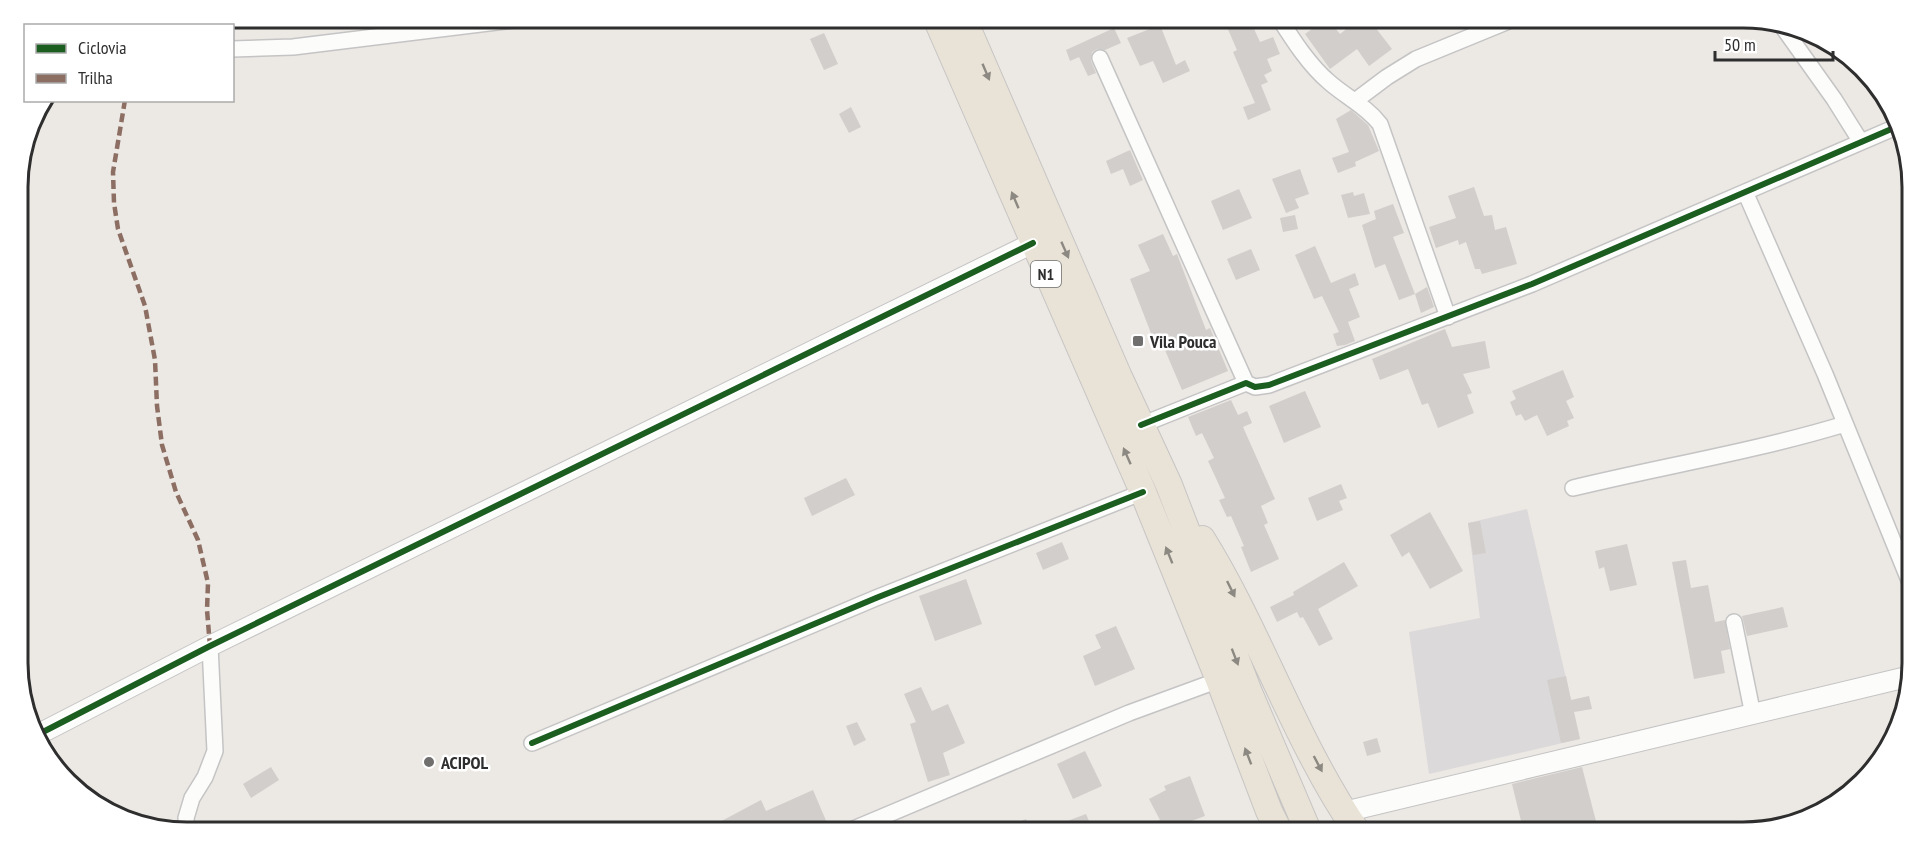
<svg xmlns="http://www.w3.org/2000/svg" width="1931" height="851" font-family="'PT Sans Narrow',sans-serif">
  <rect width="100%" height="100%" fill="#ece8e4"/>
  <path fill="#dcd9db" d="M1527 509 1580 739 1429 774 1409 632 1480 618 1468 523Z"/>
  <path fill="#d1cecb" d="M1223 18H1249L1260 42 1273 37 1280 54 1267 59 1272 71 1264 75 1268 82 1261 85 1271 110 1248 120 1243 107 1255 103 1233 52 1237 50Z
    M1327 18 1340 34 1361 18H1368L1392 49 1369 66 1357 49 1330 69 1305 34Z
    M1160 25 1176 65 1185 60 1190 71 1163 83 1153 61 1140 66 1127 38Z
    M1114 28 1121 43 1105 50 1097 49 1092 52 1091 61 1096 73 1088 76 1079 57 1070 61 1066 50Z
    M824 33 838 64 824 70 810 39Z
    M851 107 861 127 849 133 839 114Z
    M1351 110 1368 125 1379 151 1355 162 1356 166 1338 173 1332 158 1349 152 1336 119Z
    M1130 150 1143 180 1130 186 1123 169 1111 174 1106 161Z
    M1300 169 1309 194 1295 199 1299 208 1286 213 1272 179Z
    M1474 187 1484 216 1492 215 1495 230 1506 227 1517 264 1482 274 1480 269H1475L1466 242 1459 245 1458 240 1436 248 1429 227 1456 218 1448 196Z
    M1239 189 1252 218 1223 230 1211 201Z
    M1353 192 1354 196 1364 193 1370 214 1348 218 1341 195Z
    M1393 204 1404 233 1393 237 1415 294 1399 300 1385 264 1375 268 1362 225 1376 219 1374 211Z
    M1295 215 1298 229 1283 232 1280 218Z
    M1163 234 1173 256 1177 254 1206 330 1210 328 1228 371 1182 390 1162 343 1156 346 1130 279 1150 271 1138 245Z
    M1315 246 1331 283 1355 273 1359 285 1349 289 1360 317 1348 322 1355 341 1345 345 1337 346 1333 334 1339 332 1322 296 1314 299 1295 255Z
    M1251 249 1260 270 1236 280 1227 259Z
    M1427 287 1434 307 1421 313 1415 294Z
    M1445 329 1452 347 1485 341 1490 368 1463 374 1472 393 1467 395 1474 413 1438 428 1428 403 1422 405 1408 369 1380 380 1372 359Z
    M1563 370 1574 397 1566 401 1574 418 1567 421 1569 426 1547 436 1537 415 1525 421 1521 414 1516 416 1510 402 1516 399 1512 391Z
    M1305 391 1321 427 1284 443 1269 406Z
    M1231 400 1238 415 1247 411 1252 423 1243 427 1275 499 1261 506 1268 523 1264 525 1279 559 1251 572 1241 547 1244 546 1231 516 1227 517 1219 500 1225 498 1208 461 1214 458 1202 433 1196 436 1188 417Z
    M846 478 855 495 812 516 804 498Z
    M1341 484 1347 498 1339 501 1343 510 1317 521 1308 498Z
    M1430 512 1463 571 1430 589 1409 552 1402 557 1390 535Z
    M1480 521 1486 553 1473 555 1468 523Z
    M1062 542 1069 559 1043 570 1036 553Z
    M1627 544 1637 585 1610 591 1604 567 1599 569 1595 551Z
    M1686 560 1691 588 1708 585 1715 622 1725 620 1730 649 1721 651 1725 673 1694 679 1672 562Z
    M1344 562 1358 586 1318 609 1333 639 1319 646 1303 617 1300 618 1297 612 1277 622 1270 607 1294 595 1293 592Z
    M966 579 982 624 935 641 919 596Z
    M1783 607 1788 627 1747 636 1742 616Z
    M1116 626 1135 669 1095 686 1083 656 1101 648 1095 635Z
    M1566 676 1571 700 1589 696 1592 709 1574 712 1580 739 1561 743 1547 680Z
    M921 687 932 711 948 704 965 743 943 753 950 775 928 782 910 724 916 722 904 694Z
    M857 722 866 740 854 746 846 726Z
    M1377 738 1381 752 1367 756 1363 742Z
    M1085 751 1102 786 1073 799 1057 764Z
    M271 767 279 780 251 798 243 784Z
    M1582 767 1599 833H1524L1512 784Z
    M1190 776 1205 816 1159 833H1131L1160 820 1149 799 1166 790 1164 786Z
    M813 790 827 823 805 833H699L761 800 766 811Z
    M1086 814 1094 833H1050L1070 820Z
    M1026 819 1032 833H994V832Z"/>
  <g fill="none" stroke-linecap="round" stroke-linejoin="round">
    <defs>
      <path id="minor" d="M1279 18C1293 40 1309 65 1329 82 1346 97 1366 106 1380 124L1448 317
        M1782 26 1834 99 1861 142
        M232 49 293 47 529 18
        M1100 58 1246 383
        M1355 101 1387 77 1416 59 1516 18
        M1746 194 1825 374 1913 590
        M1141 425 1246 383 1255 387 1269 385 1532 284 1896 127
        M1573 488C1664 466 1756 451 1845 424
        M1734 622 1753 715
        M532 743 876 598 1143 492
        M187 833 186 818 192 798 205 777 215 751 210 646
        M844 833 1129 713 1219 680"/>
      <path id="tertiary" d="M39 734 210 646 1033 243
        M1344 812 1911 676"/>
      <path id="trunk" d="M936 18 1143 492 1219 680 1269 811 1280 833
        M963 18 1119 377 1169 485 1248 690 1309 833
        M1202 539C1260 632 1295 742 1358 833"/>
    </defs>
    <use href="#minor" stroke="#c5c4c5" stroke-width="18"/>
    <use href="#tertiary" stroke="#c5c4c5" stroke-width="22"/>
    <use href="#trunk" stroke="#c6c5c4" stroke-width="28"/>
    <use href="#minor" stroke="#fcfcfb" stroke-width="15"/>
    <use href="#tertiary" stroke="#fcfcfb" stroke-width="20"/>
    <use href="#trunk" stroke="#e9e2d6" stroke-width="26"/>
    <path stroke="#8d6e63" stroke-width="4.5" stroke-dasharray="9 4.5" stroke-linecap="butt" d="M125 100 113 172 114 203 118 229 145 306 155 360 157 406 162 445 176 492 198 540 208 583 207 610 210 646"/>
    <defs>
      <path id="cycleway" d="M1141 425 1246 383 1255 387 1269 385 1532 284 1896 127
        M39 734 210 646 1033 243
        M532 743 876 598 1143 492"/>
    </defs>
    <use href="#cycleway" stroke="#fff" stroke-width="10"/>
    <use href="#cycleway" stroke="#1b5e20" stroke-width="6"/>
  </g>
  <defs><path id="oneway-solid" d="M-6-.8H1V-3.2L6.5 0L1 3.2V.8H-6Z" transform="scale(1.5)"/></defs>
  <g fill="#8c8882">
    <use href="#oneway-solid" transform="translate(986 72) rotate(67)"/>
    <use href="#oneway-solid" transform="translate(1015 200) rotate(-113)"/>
    <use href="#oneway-solid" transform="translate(1065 250) rotate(66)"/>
    <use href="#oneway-solid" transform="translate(1127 456) rotate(-114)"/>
    <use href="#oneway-solid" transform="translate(1169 555) rotate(-112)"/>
    <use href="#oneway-solid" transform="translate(1231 589) rotate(64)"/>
    <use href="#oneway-solid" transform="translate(1235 657) rotate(69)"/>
    <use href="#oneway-solid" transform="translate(1248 756) rotate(-111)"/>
    <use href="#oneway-solid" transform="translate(1318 764) rotate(62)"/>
  </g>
  <g fill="#706f6e" stroke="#fff" stroke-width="2">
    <rect x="1132" y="335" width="12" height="12" rx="3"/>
    <circle cx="429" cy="762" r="6"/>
  </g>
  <g text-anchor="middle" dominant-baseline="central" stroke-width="5" stroke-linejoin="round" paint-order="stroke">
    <rect fill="#fff" stroke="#6d6d6d" stroke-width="1.5" x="1031" y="261" width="30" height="26" rx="4.5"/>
    <g font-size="16" font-weight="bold" fill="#2e2e2e">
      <text x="1046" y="274">N1</text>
    </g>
    <g font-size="18" font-weight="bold" fill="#2e2e2e" stroke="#fff" text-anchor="start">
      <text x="1150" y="341">Vila Pouca</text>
      <text x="441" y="762">ACIPOL</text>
    </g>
  </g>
  <path d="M0 0H1931V851H0ZM187 28H1743A159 159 0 0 1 1902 187V663A159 159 0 0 1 1743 822H187A159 159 0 0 1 28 663V187A159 159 0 0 1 187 28Z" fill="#fff" fill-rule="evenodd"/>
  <path fill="none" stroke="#2e2e2e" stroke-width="3" d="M187 28H1743A159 159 0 0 1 1902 187V663A159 159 0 0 1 1743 822H187A159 159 0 0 1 28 663V187A159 159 0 0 1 187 28Z"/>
  <rect x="24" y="24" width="210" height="78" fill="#ffffff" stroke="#ababab" stroke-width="1.5"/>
  <rect x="36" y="44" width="30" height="9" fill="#1b5e20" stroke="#ababab" stroke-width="1.5"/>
  <text x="78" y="54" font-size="18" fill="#2e2e2e">Ciclovia</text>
  <rect x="36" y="74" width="30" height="9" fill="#8d6e63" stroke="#ababab" stroke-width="1.5"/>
  <text x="78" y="84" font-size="18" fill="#2e2e2e">Trilha</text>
  <path d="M1715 51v9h118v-9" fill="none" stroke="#2e2e2e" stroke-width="3"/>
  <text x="1724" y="51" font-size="18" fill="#2e2e2e" stroke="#ffffff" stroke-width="4.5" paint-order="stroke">50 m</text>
</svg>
